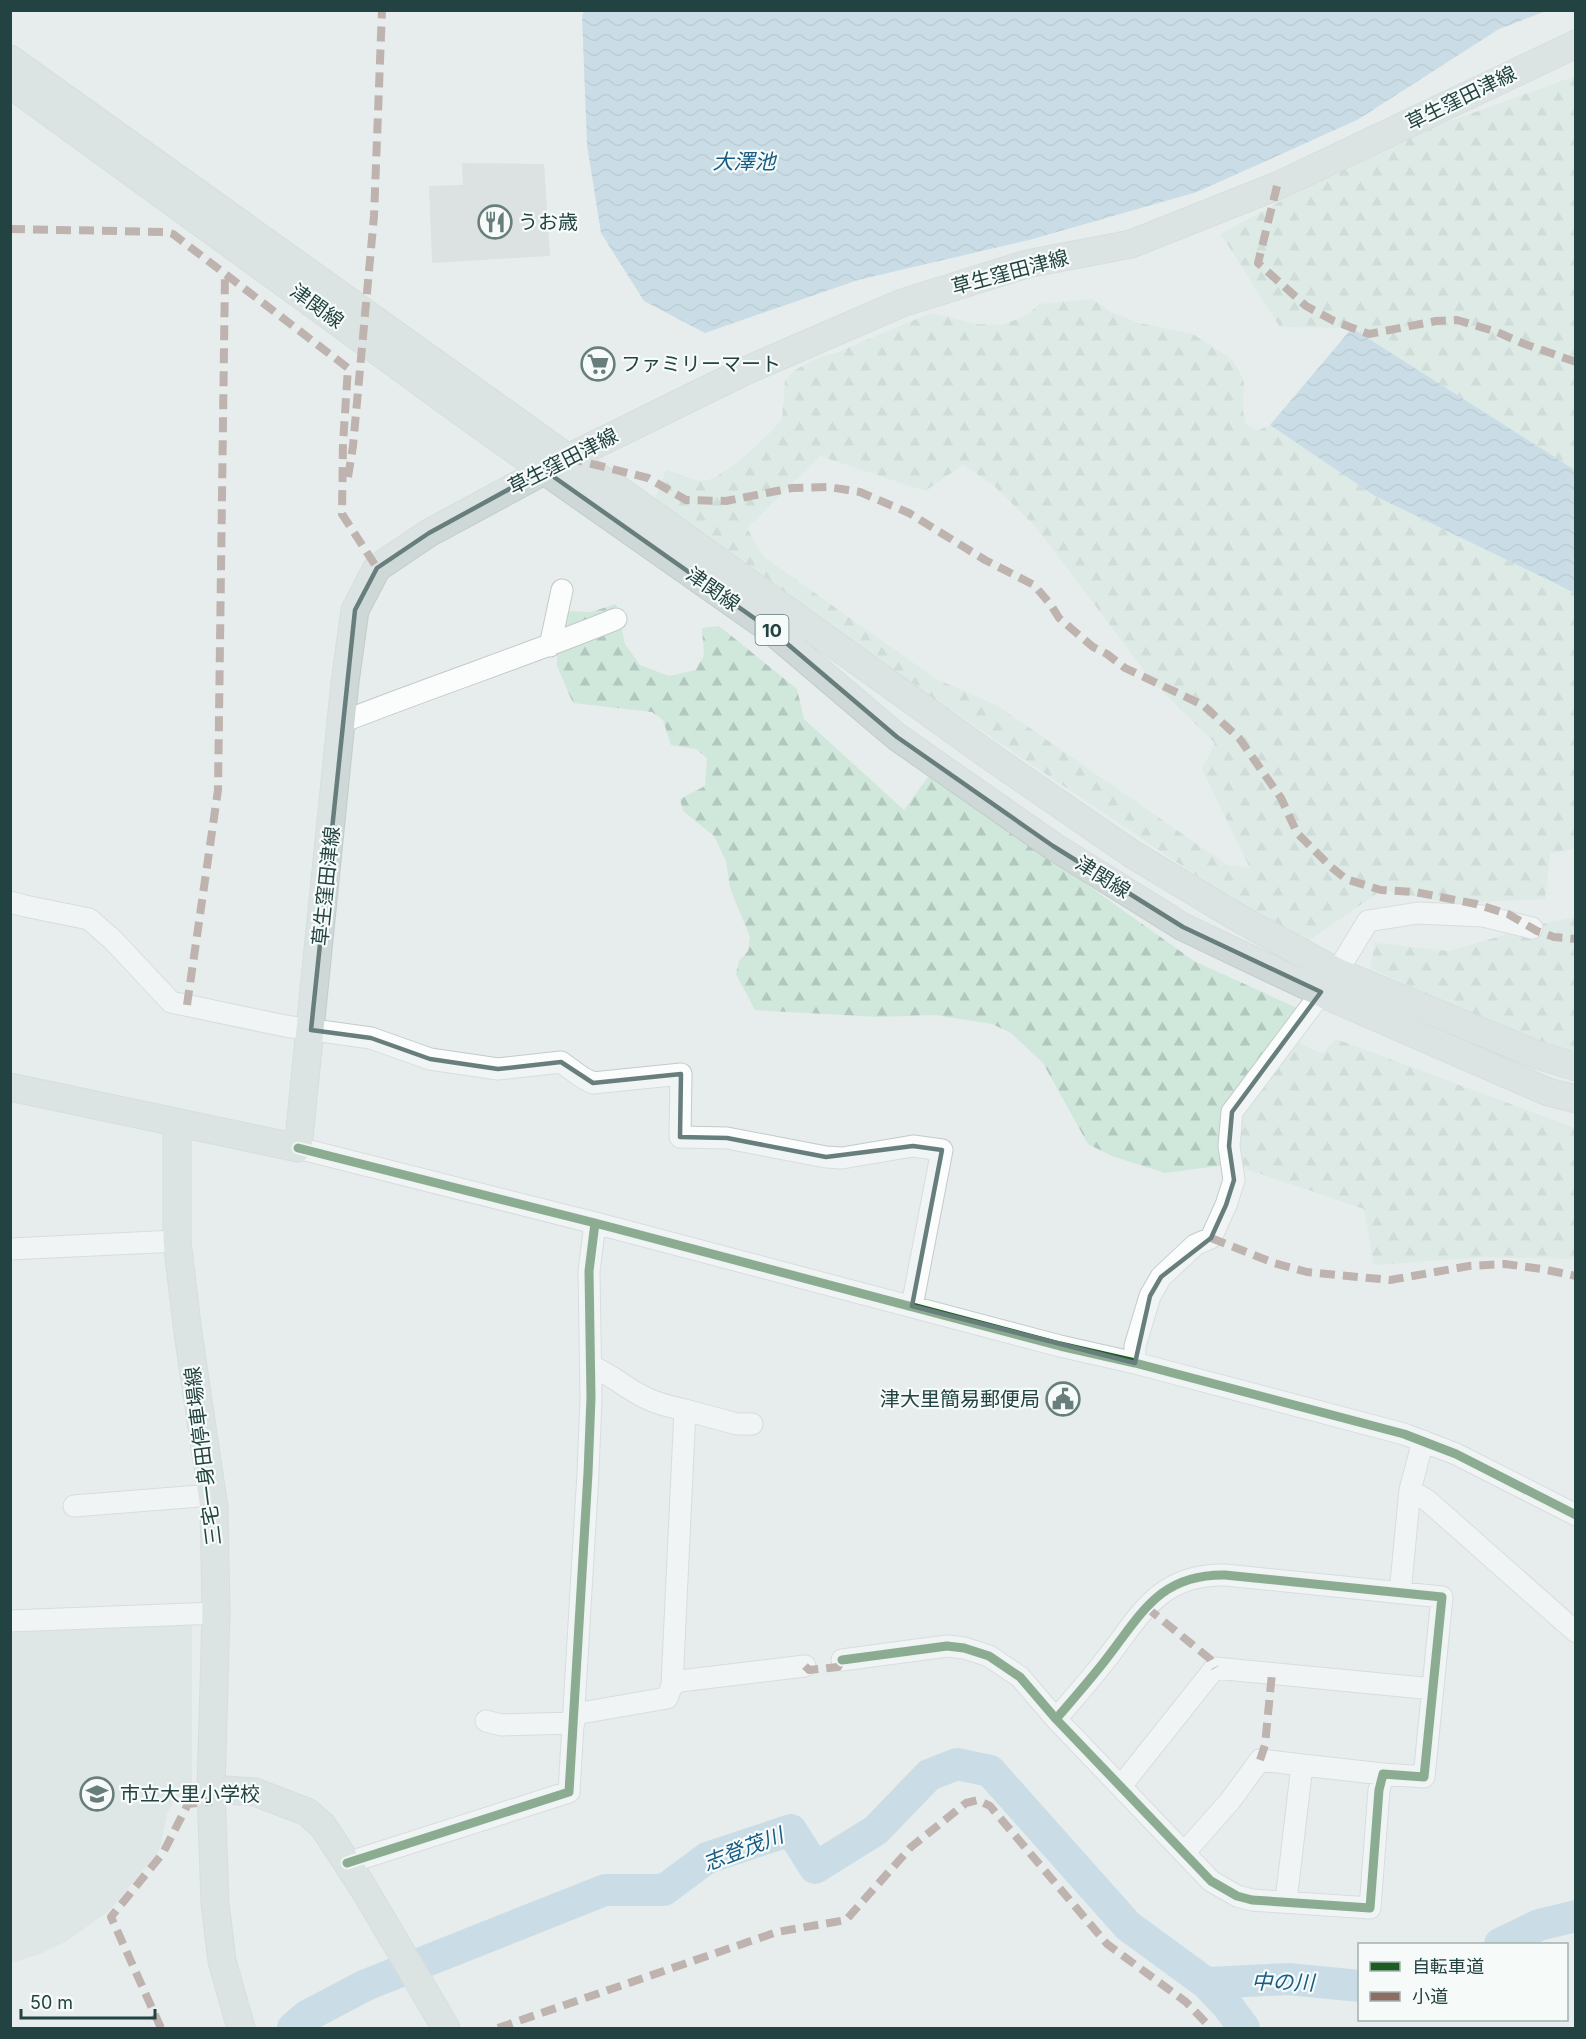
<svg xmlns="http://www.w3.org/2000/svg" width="1586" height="2039" font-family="Inter,'Noto Sans JP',sans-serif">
  <defs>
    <pattern id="forest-firs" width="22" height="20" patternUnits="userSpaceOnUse" patternTransform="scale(1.5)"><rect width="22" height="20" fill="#d0e7dc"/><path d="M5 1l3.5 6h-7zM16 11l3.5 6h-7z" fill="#b2c7be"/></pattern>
    <pattern id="water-waves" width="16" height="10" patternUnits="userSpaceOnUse" patternTransform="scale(1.5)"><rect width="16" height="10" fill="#a6cbde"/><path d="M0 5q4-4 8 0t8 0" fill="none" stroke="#87a6b6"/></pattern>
  </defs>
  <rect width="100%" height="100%" fill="#e7edec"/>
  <path fill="#d5dfdd" d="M192 1620V1787L174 1801 167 1814 161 1845 156 1855 108 1912 65 1942 40 1954 11 1963 10 1626Z"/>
  <path fill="url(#forest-firs)" fill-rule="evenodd" d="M1575 76V470L1352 328 1280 327 1221 234 1381 146Z
    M1093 299 1111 312 1139 323 1193 334 1231 359 1239 370 1244 383 1243 411 1246 424 1257 431 1270 425 1375 496 1575 593V848L1550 854 1545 899 1452 903 1382 890 1301 946 927 694 655 499 666 470C677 473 691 480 702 481 720 482 770 434 782 420L785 380 795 370 820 357 836 353 919 318 933 313 975 324 1003 325 1029 314 1039 304ZM820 456 925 491 963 465 992 484 1034 525 1154 683 1215 743 1202 769 1250 868 1227 865 998 706 936 679 764 557 747 528Z
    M616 604 625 644 640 665 669 676 696 670 704 655 702 628 719 626 797 689 804 719 904 810 931 773 1194 961 1297 1008 1298 1042 1322 1054 1336 1039 1575 1128V1259L1485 1257 1374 1265 1364 1209 1232 1164 1165 1173 1112 1156 1088 1144 1043 1063 1011 1033 992 1024 935 1015 878 1017 755 1010 736 974 739 961 748 951 750 937 730 888 726 861 714 836 683 811 680 799 705 786 707 758 696 749 671 745 663 720 652 712 573 703 557 666V625L562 611 591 612Z
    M1575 917V1052L1529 1040 1370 968 1375 943 1449 951 1549 922Z"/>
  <path fill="url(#water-waves)" d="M584 11V10L1546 11 1499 29 1357 120 1197 192 1029 240 858 280 705 333 644 301 601 233 587 145 582 16Z
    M1352 328 1575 470V593L1375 496 1270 425Z"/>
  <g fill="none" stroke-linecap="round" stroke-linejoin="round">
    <path stroke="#a6cbde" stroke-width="32" d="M1500 1944 1539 1925 1576 1916
      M1206 1983 1288 1979 1360 1986
      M293 2028 307 2016 366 1985 605 1890H664L707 1858 791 1830 815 1868 876 1830 929 1775 957 1764 990 1771 1128 1926 1206 1983 1227 2005 1244 2028"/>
  </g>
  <path fill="#ced4d3" d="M462 163 544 164 550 256 432 263 429 186 463 185Z"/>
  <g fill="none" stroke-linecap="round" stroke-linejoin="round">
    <defs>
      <path id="minor" d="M550 646 562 590
        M342 722C433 686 525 656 616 619
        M10 902 25 906 89 919 113 940 171 1002 285 1026 371 1038 430 1059 498 1069 561 1062 583 1078 593 1083 681 1074 680 1137 727 1138 826 1157 842 1158 913 1146 942 1150 912 1306
        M298 1148 595 1223 1060 1346 1135 1363 1404 1434 1456 1454 1576 1515
        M10 1249 177 1241
        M1135 1363V1346L1150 1296 1161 1277 1195 1245 1211 1238 1226 1205 1234 1180 1229 1146 1232 1112 1337 972 1368 921 1418 913 1483 916 1532 928
        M591 1366C611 1374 625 1388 644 1397 657 1404 671 1407 685 1410L672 1685
        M685 1410 737 1424H752
        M1410 1490 1428 1501 1576 1632
        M74 1506 212 1495
        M1400 1593 1410 1490 1423 1441
        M10 1621 216 1613
        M842 1660 947 1646 964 1648 989 1656 1020 1677 1056 1719 1211 1881 1237 1896 1252 1900 1370 1908 1379 1790 1383 1774 1424 1777 1442 1597 1225 1575C1160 1574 1142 1613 1107 1658 1091 1679 1073 1699 1056 1719
        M575 1714 667 1698 672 1685 680 1681 805 1666
        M486 1721 501 1725 574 1723
        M1302 1765 1383 1774
        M1121 1786 1215 1668 1433 1689
        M1184 1853 1230 1801 1260 1760 1302 1765 1286 1901
        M347 1863 569 1792 588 1473 591 1398 589 1271 595 1223"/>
      <path id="major" d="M10 59 568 458 622 492 991 757 1132 854 1240 919 1337 972 1540 1056 1576 1067
        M10 84 481 426 771 630 897 737 1053 846 1183 927 1328 996 1548 1092 1576 1099
        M10 1087 298 1148 345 682 355 610 377 568 429 533 568 458 745 371 902 303 1027 264 1131 244 1277 186 1576 44
        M177 1123V1241L188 1333 214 1508 216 1613 211 1789 215 1903 222 1961 241 2028
        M211 1789 255 1792 307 1812 323 1826 364 1889 446 2028"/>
    </defs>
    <use href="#minor" stroke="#c4cac9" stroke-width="23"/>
    <use href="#major" stroke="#c2cccb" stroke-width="29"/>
    <use href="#minor" stroke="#fbfcfc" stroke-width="21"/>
    <use href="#major" stroke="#ced8d7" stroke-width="27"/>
    <path stroke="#8d6e63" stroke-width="8" stroke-dasharray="15 8" stroke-linecap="butt" d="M1277 186 1258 263 1306 306 1334 321 1369 334 1436 321 1457 320 1497 332 1522 343 1576 362
      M10 229 166 232 173 234 348 368 343 443 342 514 377 568
      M568 458 648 478 686 500 726 501 792 488 829 487 860 492 909 513 985 560 1034 585 1051 605 1059 618 1093 647 1107 654 1125 668 1203 705 1239 738 1281 798 1297 833 1330 866 1346 879 1381 890 1415 892 1476 904 1508 914 1537 931 1554 937 1576 939
      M348 477 353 446 374 216 382 10
      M187 1005 218 790 225 275
      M1211 1238 1274 1263 1307 1272 1390 1280 1469 1266 1505 1264 1542 1269 1576 1276
      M1146 1607 1210 1659 1215 1668
      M805 1666 809 1670 838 1667 842 1660
      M1260 1760 1265 1745 1272 1673
      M161 2028 111 1917 163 1853 188 1804 212 1801
      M498 2028 777 1932 846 1920 911 1847 966 1803 978 1800 990 1806 1107 1944 1186 2002 1211 2028"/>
    <defs>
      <path id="cycleway" d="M298 1148 595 1223 1060 1346 1135 1363 1404 1434 1456 1454 1576 1515
        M842 1660 947 1646 964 1648 989 1656 1020 1677 1056 1719 1211 1881 1237 1896 1252 1900 1370 1908 1379 1790 1383 1774 1424 1777 1442 1597 1225 1575C1160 1574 1142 1613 1107 1658 1091 1679 1073 1699 1056 1719
        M347 1863 569 1792 588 1473 591 1398 589 1271 595 1223"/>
    </defs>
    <use href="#cycleway" stroke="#f6fbfa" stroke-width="13"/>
    <use href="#cycleway" stroke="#1b5e20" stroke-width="9"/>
  </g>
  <path d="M0 0H1586V2039H0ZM544 470 771 630 897 737 1053 846 1183 927 1321 992 1232 1112 1229 1146 1234 1180 1226 1205 1211 1238 1161 1277 1150 1296 1135 1363 912 1306 942 1150 913 1146 826 1157 727 1138 680 1137 681 1074 593 1083 561 1062 498 1069 430 1059 371 1038 311 1030 355 610 377 568 429 533Z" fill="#e7edec" fill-opacity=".55" fill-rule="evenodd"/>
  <path fill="none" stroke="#677e7d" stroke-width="4.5" stroke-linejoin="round" d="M544 470 771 630 897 737 1053 846 1183 927 1321 992 1232 1112 1229 1146 1234 1180 1226 1205 1211 1238 1161 1277 1150 1296 1135 1363 912 1306 942 1150 913 1146 826 1157 727 1138 680 1137 681 1074 593 1083 561 1062 498 1069 430 1059 371 1038 311 1030 355 610 377 568 429 533Z"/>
  <defs>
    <symbol id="restaurant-ring" viewBox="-11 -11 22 22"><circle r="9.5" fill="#f6fbfa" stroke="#677e7d" stroke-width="1.5"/><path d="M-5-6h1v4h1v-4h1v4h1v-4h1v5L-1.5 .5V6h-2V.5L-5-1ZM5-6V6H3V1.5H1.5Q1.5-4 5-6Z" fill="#677e7d"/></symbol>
    <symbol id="supermarket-ring" viewBox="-11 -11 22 22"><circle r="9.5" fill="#f6fbfa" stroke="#677e7d" stroke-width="1.5"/><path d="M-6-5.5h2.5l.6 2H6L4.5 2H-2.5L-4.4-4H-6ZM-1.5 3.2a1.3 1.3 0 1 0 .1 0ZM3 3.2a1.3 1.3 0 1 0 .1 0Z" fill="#677e7d"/></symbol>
    <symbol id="civic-ring" viewBox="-11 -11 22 22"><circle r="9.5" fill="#f6fbfa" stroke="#677e7d" stroke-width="1.5"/><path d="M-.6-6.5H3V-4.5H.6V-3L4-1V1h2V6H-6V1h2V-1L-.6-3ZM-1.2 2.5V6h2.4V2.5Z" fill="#677e7d"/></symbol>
    <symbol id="school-ring" viewBox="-11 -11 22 22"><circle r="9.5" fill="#f6fbfa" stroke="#677e7d" stroke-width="1.5"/><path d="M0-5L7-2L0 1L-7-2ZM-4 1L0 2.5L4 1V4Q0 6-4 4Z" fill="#677e7d"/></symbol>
  </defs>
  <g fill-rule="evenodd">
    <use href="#restaurant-ring" x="476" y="203" width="38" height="38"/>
    <use href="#supermarket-ring" x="579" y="345" width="38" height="38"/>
    <use href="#civic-ring" x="1044" y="1380" width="38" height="38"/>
    <use href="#school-ring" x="78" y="1775" width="38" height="38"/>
  </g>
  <g text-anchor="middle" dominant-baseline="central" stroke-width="4.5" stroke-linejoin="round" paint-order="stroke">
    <rect fill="#f6fbfa" stroke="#627a78" stroke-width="1.5" x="755.5" y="615" width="33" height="30" rx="4.5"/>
    <g font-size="18" font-weight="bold" fill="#224341">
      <text x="772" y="630">10</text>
    </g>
    <g font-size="20" fill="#224341" stroke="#f6fbfa">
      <text transform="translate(1461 98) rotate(-26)">草生窪田津線</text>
      <text transform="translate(1010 272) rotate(-15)">草生窪田津線</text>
      <text transform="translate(317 306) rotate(36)">津関線</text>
      <text transform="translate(563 461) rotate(-27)">草生窪田津線</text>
      <text transform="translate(713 589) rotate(35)">津関線</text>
      <text transform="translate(1103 877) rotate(32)">津関線</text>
      <text transform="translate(326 886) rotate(-84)">草生窪田津線</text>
      <text transform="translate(203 1456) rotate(-97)">三宅一身田停車場線</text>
    </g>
    <g font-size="20" fill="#224341" stroke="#f6fbfa" text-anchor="start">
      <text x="518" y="222">うお歳</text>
      <text x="621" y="364">ファミリーマート</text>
      <text x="1040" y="1399" text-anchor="end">津大里簡易郵便局</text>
      <text x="120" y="1794">市立大里小学校</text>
    </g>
    <g font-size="21" font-style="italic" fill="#165c85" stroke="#f6fbfa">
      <text x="744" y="161">大澤池</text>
      <text transform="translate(743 1849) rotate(-21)">志登茂川</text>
      <text transform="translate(1283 1982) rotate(1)">中の川</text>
    </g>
  </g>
  <rect width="1586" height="2039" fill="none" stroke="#224341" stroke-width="24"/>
  <rect x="1358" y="1943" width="210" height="78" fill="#f6fbfa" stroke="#a1b1b0" stroke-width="1.5"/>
  <rect x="1370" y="1962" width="30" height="9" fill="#1b5e20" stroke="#a1b1b0" stroke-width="1.5"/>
  <text x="1412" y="1973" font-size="18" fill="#224341">自転車道</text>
  <rect x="1370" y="1992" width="30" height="9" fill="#8d6e63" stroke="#a1b1b0" stroke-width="1.5"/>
  <text x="1412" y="2003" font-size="18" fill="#224341">小道</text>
  <path d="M21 2009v9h134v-9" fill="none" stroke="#224341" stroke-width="3"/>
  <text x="30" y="2009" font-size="18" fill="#224341" stroke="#f6fbfa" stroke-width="4.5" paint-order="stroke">50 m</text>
</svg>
